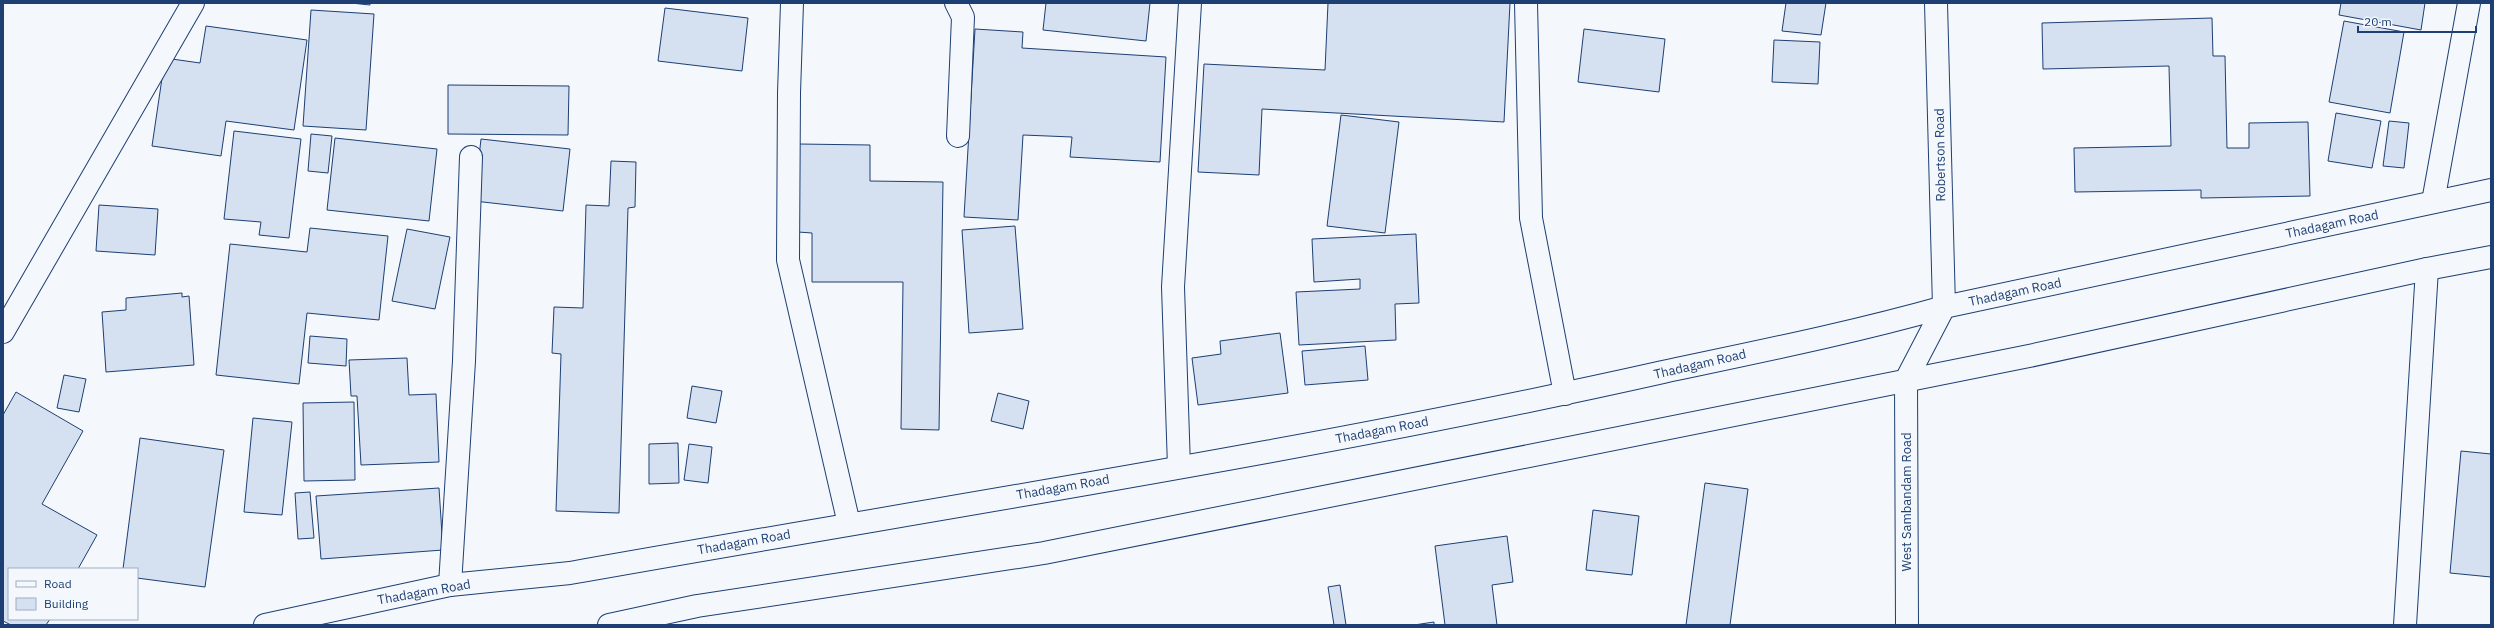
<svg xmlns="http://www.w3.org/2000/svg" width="2494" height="628" font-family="'IBM Plex Sans',sans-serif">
  <rect width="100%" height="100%" fill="#f4f7fb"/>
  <path fill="#d5e0f0" stroke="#1d3f73" d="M351 3H370V5Z
    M1046 3H1150L1146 41 1043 30Z
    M1328 3H1510L1504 122 1262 109 1259 175 1198 172 1204 64 1325 70Z
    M1786 3H1826L1821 35 1782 31Z
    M2341 3H2425L2421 30 2339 15Z
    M665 8 748 18 742 71 658 61Z
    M311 10 374 14 366 130 303 126Z
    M2212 18 2213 56H2225L2227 148H2249V123L2308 122 2310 196 2201 198V190L2075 192 2074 148 2171 146 2169 66 2043 69 2042 23Z
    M2344 21 2404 32 2390 113 2329 102Z
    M206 26 307 40 294 130 226 121 221 156 152 146 165 58 200 63Z
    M975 29 1023 32 1022 48 1166 57 1160 162 1070 157 1072 137 1023 135 1018 220 964 217Z
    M1584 29 1665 39 1659 92 1578 82Z
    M1774 40 1820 42 1818 84 1772 82Z
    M448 85 569 86 568 135 448 134Z
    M2336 113 2381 121 2372 168 2328 161Z
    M1341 115 1399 122 1385 233 1327 226Z
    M2389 121 2409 123 2404 168 2383 166Z
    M234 131 301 139 289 238 259 235 261 222 224 219Z
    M311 134 332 136 328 173 308 171Z
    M335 138 437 149 429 221 327 210Z
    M481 139 570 149 563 211 474 201Z
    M799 144 870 145V181L943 182 939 430 901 429 903 282H812V233L798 232Z
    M611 161 636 162 635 207 628 208 619 513 556 511 561 354 552 353 554 307 583 308 586 205 609 206Z
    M99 205 158 209 155 255 96 251Z
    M1015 226 1023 329 969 333 962 230Z
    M310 228 388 236 379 320 307 313 299 384 216 375 230 244 307 252Z
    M407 229 450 237 435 309 392 301Z
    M1416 234 1419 303 1395 304 1396 340 1299 345 1296 292 1360 289V279L1314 282 1312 239Z
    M182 293V297L189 296 194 365 106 372 102 312 126 310V298Z
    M1280 333 1288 393 1198 405 1192 358 1221 354 1220 341Z
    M310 336 347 339 346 366 308 363Z
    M1365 346 1368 380 1305 385 1302 351Z
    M407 358 409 395 436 394 439 462 361 465 357 396H351L349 360Z
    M64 375 86 379 79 412 57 408Z
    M692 386 722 391 716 423 687 418Z
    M16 392 83 431 42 504 97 535 78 569H9V619H50L46 625H11L3 621V415Z
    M998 393 1029 401 1023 429 991 421Z
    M354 402 355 480 304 481 303 403Z
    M253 418 292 422 282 515 244 512Z
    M140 438 224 450 205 587 137 578V569H123Z
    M678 443 679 483 649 484V444Z
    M689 444 712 447 708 483 684 480Z
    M2461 451 2491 454V577L2450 573Z
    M1705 483 1748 489 1730 625H1686Z
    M439 488 443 550 321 559 316 496Z
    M310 492 314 538 298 539 295 493Z
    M1593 510 1639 516 1632 575 1586 570Z
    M1507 536 1513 582 1492 585 1497 625H1445L1435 546Z
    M1340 585 1346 625H1334L1328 587Z
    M1434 622V625H1414Z"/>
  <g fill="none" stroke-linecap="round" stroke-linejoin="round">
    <defs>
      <path id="minor" d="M792 3 789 93 788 260 849 524
        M956 3 963 17 958 136
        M1526 3 1531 218 1565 394
        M2433 202 2469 3
        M1179 467 1173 287 1190 3
        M450 585 464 361 471 157
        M1907 625 1906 380 1944 307 1936 3
        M2405 625 2427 269"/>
      <path id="primary" d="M3 332 193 3
        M265 625 450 585 570 573C935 508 1302 453 1663 372 1757 352 1852 333 1944 307L2491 190
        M609 625 697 606 1044 553 2029 356 2427 269 2491 257"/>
    </defs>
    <use href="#minor" stroke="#1d3f73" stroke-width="24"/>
    <use href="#primary" stroke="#1d3f73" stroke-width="24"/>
    <use href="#minor" stroke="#f4f7fb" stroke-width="22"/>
    <use href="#primary" stroke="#f4f7fb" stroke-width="22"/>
  </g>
  <g text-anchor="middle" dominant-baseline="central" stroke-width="3" stroke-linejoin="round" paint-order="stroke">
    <g font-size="13" fill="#1d3f73" stroke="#f4f7fb">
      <text transform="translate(1940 155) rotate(-91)">Robertson Road</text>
      <text transform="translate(2332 224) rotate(-12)">Thadagam Road</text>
      <text transform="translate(2015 292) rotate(-12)">Thadagam Road</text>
      <text transform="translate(1700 364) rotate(-13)">Thadagam Road</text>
      <text transform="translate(1382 430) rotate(-11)">Thadagam Road</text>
      <text transform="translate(1063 487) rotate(-10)">Thadagam Road</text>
      <text transform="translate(1906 502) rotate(-90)">West Sambandam Road</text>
      <text transform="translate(744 542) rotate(-10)">Thadagam Road</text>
      <text transform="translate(424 592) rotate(-10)">Thadagam Road</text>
    </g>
  </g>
  <rect width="2494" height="628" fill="none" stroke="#1d3f73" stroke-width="8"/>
  <rect x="8" y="568" width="130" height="52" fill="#f4f7fb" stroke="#9eadc5"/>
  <rect x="16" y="581" width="20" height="6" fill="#f4f7fb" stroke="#9eadc5"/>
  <text x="44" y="588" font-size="12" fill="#1d3f73">Road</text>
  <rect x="16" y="598" width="20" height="12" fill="#d5e0f0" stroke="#9eadc5"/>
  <text x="44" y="608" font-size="12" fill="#1d3f73">Building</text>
  <path d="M2358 26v6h118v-6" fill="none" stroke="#1d3f73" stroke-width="2"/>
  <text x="2364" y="26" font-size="12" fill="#1d3f73" stroke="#f4f7fb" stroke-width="3" paint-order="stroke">20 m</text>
</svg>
